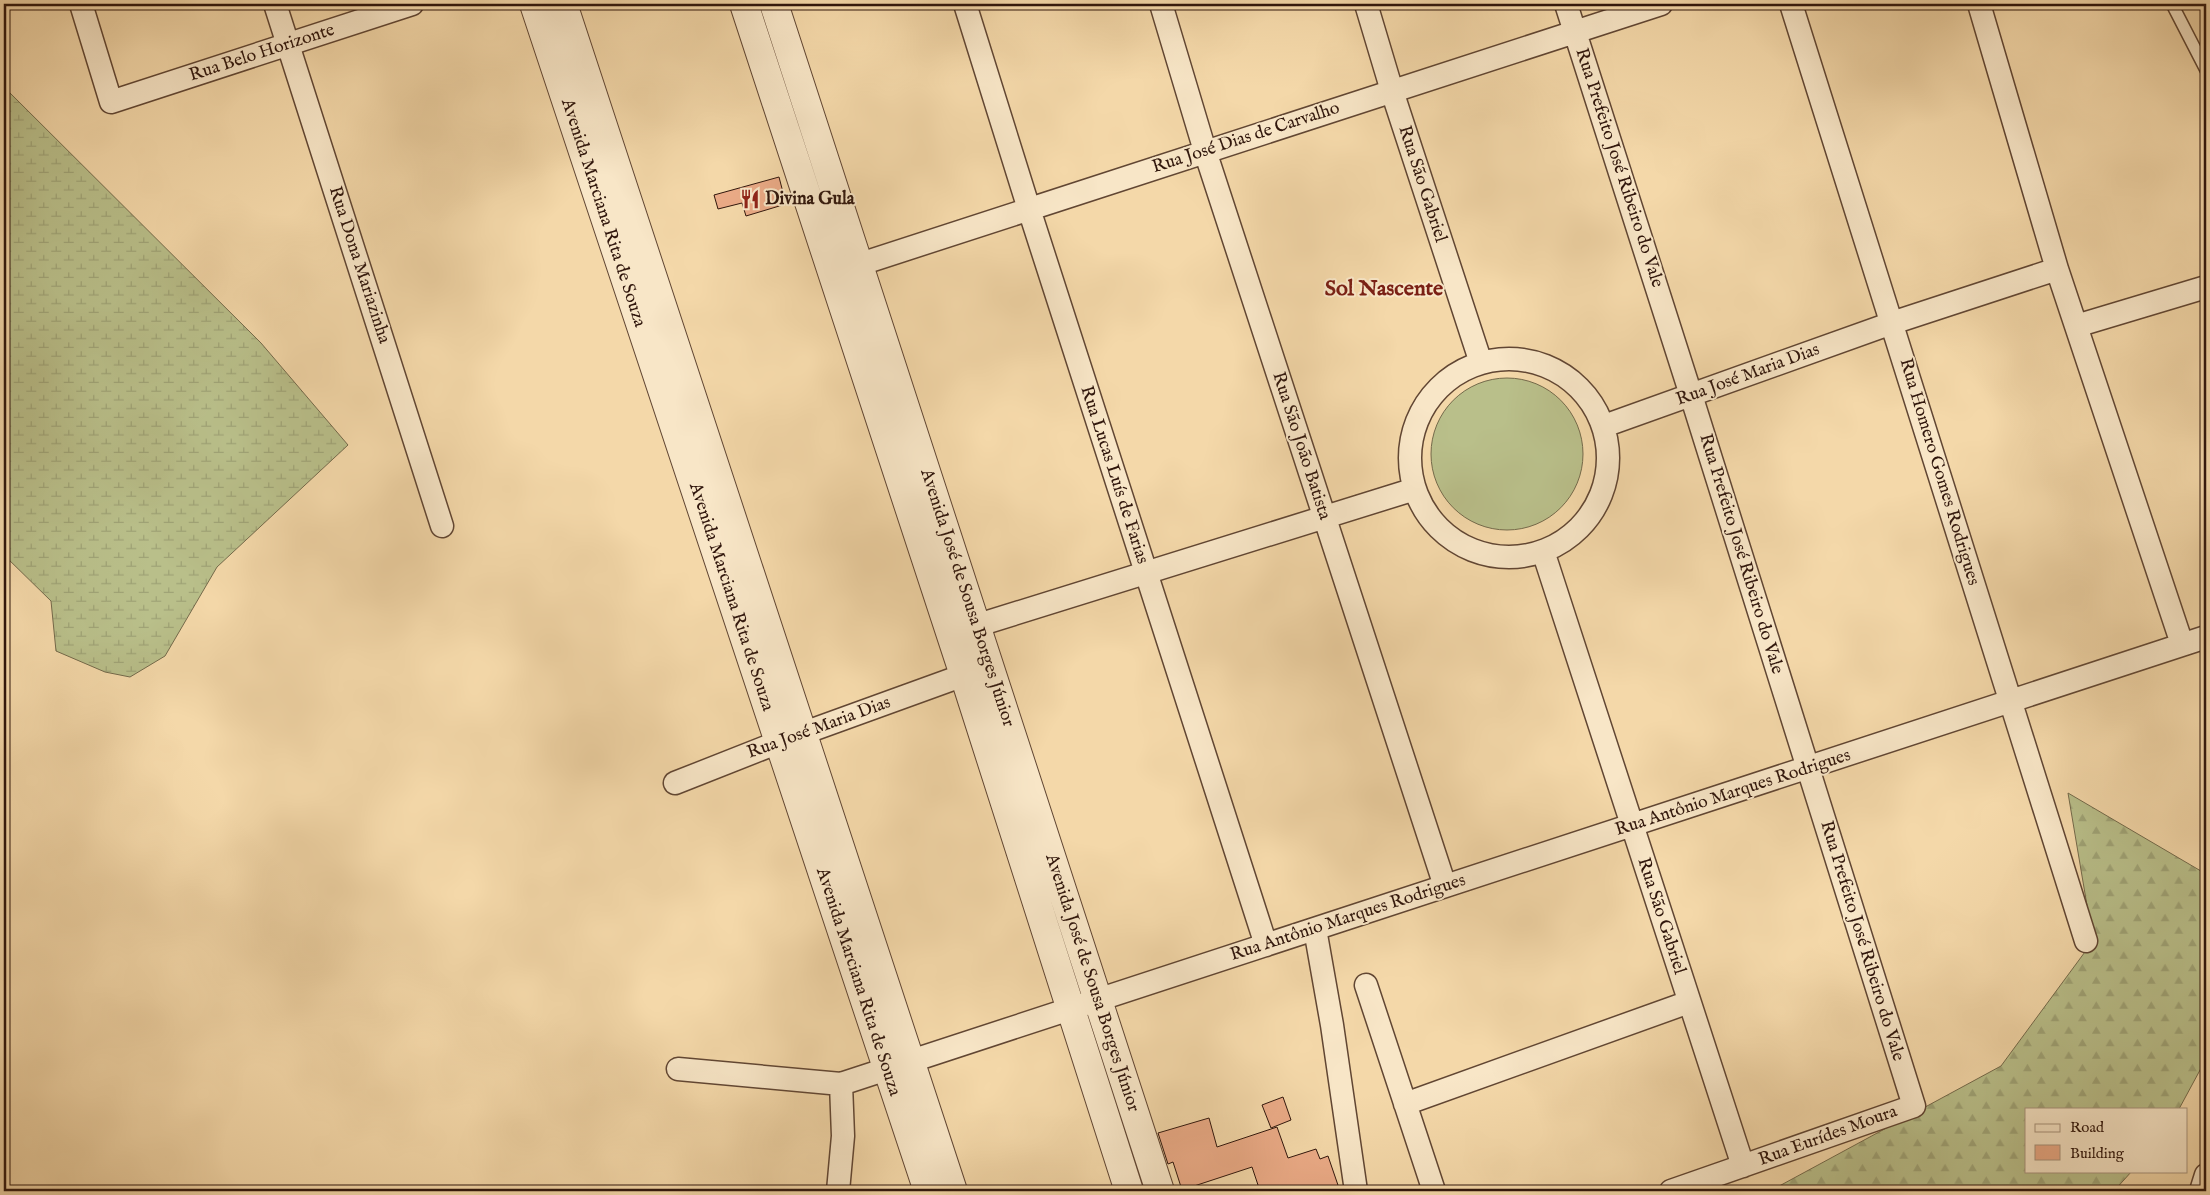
<svg xmlns="http://www.w3.org/2000/svg" width="2210" height="1195" font-family="'IM FELL English',serif">
  <defs>
    <pattern id="forest-firs" width="22" height="20" patternUnits="userSpaceOnUse" patternTransform="scale(1.25)"><rect width="22" height="20" fill="#b9bf8a"/><path d="M5 1l3.5 6h-7zM16 11l3.5 6h-7z" fill="#9fa376"/></pattern>
    <pattern id="wetland-marsh" width="20" height="14" patternUnits="userSpaceOnUse" patternTransform="scale(1.25)"><rect width="20" height="14" fill="#b9bf8a"/><path d="M1 5h8M5 5V1M11 12h8M15 12V8" fill="none" stroke="#9fa376"/></pattern>
  </defs>
  <rect width="100%" height="100%" fill="#f4d8a9"/>
  <filter id="stains"><feTurbulence type="fractalNoise" baseFrequency=".004" numOctaves="4"/><feColorMatrix values="0 0 0 0 .2 0 0 0 0 .09 0 0 0 0 .02 0 0 0 .5 -.17"/></filter>
  <radialGradient id="worn" r=".72"><stop offset=".6" stop-color="#630" stop-opacity="0"/><stop offset="1" stop-color="#630" stop-opacity=".3"/></radialGradient>
  <path fill="url(#forest-firs)" stroke="#746a4b" d="M2068 793 2206 874V1059L2179 1109H2026V1171H2132L2114 1191H1770L2001 1066 2093 941Z"/>
  <path fill="url(#wetland-marsh)" stroke="#746a4b" d="M4 87 261 343 348 445 217 567 165 656 130 677 105 672 56 651 51 601 4 555Z"/>
  <path fill="#b9bf8a" stroke="#746a4b" d="M1431 454a76 76 0 1 1 152 0a76 76 0 1 1-152 0Z"/>
  <path fill="#ebab87" stroke="#30160c" d="M779 177 786 204 746 216 742 203 718 209 714 195Z
    M1283 1097 1291 1120 1271 1128 1262 1105Z
    M1209 1118 1217 1147 1277 1127 1288 1158 1316 1149 1320 1159 1328 1156 1340 1191H1260L1252 1167 1182 1190 1173 1162 1168 1164 1158 1133Z"/>
  <g fill="none" stroke-linecap="round" stroke-linejoin="round">
    <defs>
      <path id="service" d="M2172 4 2206 70
        M2205 4 2206 5"/>
      <path id="minor" d="M81 4 111 102 412 4
        M275 4 442 526
        M965 4 1029 209 1266 945
        M1161 4 1205 151 1445 886
        M1366 4 1392 91 1481 363
        M1566 4 1691 395 1914 1106 1671 1191
        M1791 4 2086 941
        M1979 4 2057 269 2182 644
        M842 270 1661 4
        M2076 326 2206 287
        M1410 458a99 99 0 1 1 198 0a99 99 0 1 1-198 0Z
        M1604 426 1892 323 2057 269
        M1543 551 1743 1166
        M959 631 1415 489
        M675 783 779 742 964 675
        M1315 929 1332 1025 1356 1191
        M1366 985 1434 1191
        M678 1069 841 1084 2206 637
        M1405 1104 1689 1002
        M838 1191 843 1136 841 1084
        M2201 1191 2206 1175"/>
      <path id="tertiary" d="M534 4 928 1191
        M563 4 953 1191
        M744 4 964 675 1129 1191
        M774 4 1160 1191"/>
    </defs>
    <use href="#service" stroke="#614633" stroke-width="14"/>
    <use href="#minor" stroke="#614633" stroke-width="25"/>
    <use href="#tertiary" stroke="#614633" stroke-width="30"/>
    <use href="#service" stroke="#f8e6c7" stroke-width="11"/>
    <use href="#minor" stroke="#f8e6c7" stroke-width="22"/>
    <use href="#tertiary" stroke="#f8e6c7" stroke-width="28"/>
  </g>
  <defs>
    <symbol id="restaurant-bare" viewBox="-9 -9 18 18"><path d="M-5-6h1v4h1v-4h1v4h1v-4h1v5L-1.5 .5V6h-2V.5L-5-1ZM5-6V6H3V1.5H1.5Q1.5-4 5-6Z" fill="#8f2418" stroke="#f8e6c7" stroke-width="2.5" paint-order="stroke"/></symbol>
  </defs>
  <g fill-rule="evenodd">
    <use href="#restaurant-bare" x="736" y="185" width="28" height="28"/>
  </g>
  <g text-anchor="middle" dominant-baseline="central" stroke-width="4" stroke-linejoin="round" paint-order="stroke">
    <g font-size="18" fill="#30160c" stroke="#f8e6c7">
      <text transform="translate(262 53) rotate(-18)">Rua Belo Horizonte</text>
      <text transform="translate(1246 138) rotate(-18)">Rua José Dias de Carvalho</text>
      <text transform="translate(1619 168) rotate(72)">Rua Prefeito José Ribeiro do Vale</text>
      <text transform="translate(1422 184) rotate(72)">Rua São Gabriel</text>
      <text transform="translate(603 213) rotate(72)">Avenida Marciana Rita de Souza</text>
      <text transform="translate(359 265) rotate(72)">Rua Dona Mariazinha</text>
      <text transform="translate(1748 375) rotate(-20)">Rua José Maria Dias</text>
      <text transform="translate(1301 446) rotate(72)">Rua São João Batista</text>
      <text transform="translate(1939 472) rotate(73)">Rua Homero Gomes Rodrigues</text>
      <text transform="translate(1114 475) rotate(72)">Rua Lucas Luís de Farias</text>
      <text transform="translate(1741 554) rotate(73)">Rua Prefeito José Ribeiro do Vale</text>
      <text transform="translate(731 597) rotate(72)">Avenida Marciana Rita de Souza</text>
      <text transform="translate(967 598) rotate(72)">Avenida José de Sousa Borges Júnior</text>
      <text transform="translate(819 728) rotate(-20)">Rua José Maria Dias</text>
      <text transform="translate(1733 793) rotate(-18)">Rua Antônio Marques Rodrigues</text>
      <text transform="translate(1661 916) rotate(72)">Rua São Gabriel</text>
      <text transform="translate(1348 918) rotate(-18)">Rua Antônio Marques Rodrigues</text>
      <text transform="translate(1862 941) rotate(73)">Rua Prefeito José Ribeiro do Vale</text>
      <text transform="translate(858 982) rotate(72)">Avenida Marciana Rita de Souza</text>
      <text transform="translate(1092 983) rotate(72)">Avenida José de Sousa Borges Júnior</text>
      <text transform="translate(1828 1136) rotate(-20)">Rua Eurídes Moura</text>
    </g>
    <g font-size="18" font-weight="bold" fill="#30160c" stroke="#f8e6c7" text-anchor="start">
      <text x="765" y="199">Divina Gula</text>
    </g>
    <g font-size="22" font-weight="bold" fill="#7a1f14" stroke="#f8e6c7">
      <text x="1384" y="289">Sol Nascente</text>
    </g>
  </g>
  <rect width="2210" height="1195" fill="none" stroke="#f4d8a9" stroke-width="20"/>
  <rect x="5" y="5" width="2200" height="1185" fill="none" stroke="#30160c" stroke-width="2.5"/>
  <rect x="10" y="10" width="2190" height="1175" fill="none" stroke="#30160c"/>
  <rect x="2025" y="1108" width="162" height="65" fill="#f8e6c7" stroke="#a8937c"/>
  <rect x="2035" y="1124" width="25" height="8" fill="#f8e6c7" stroke="#a8937c"/>
  <text x="2070" y="1132" font-size="15" fill="#30160c">Road</text>
  <rect x="2035" y="1145" width="25" height="15" fill="#ebab87" stroke="#a8937c"/>
  <text x="2070" y="1158" font-size="15" fill="#30160c">Building</text>
  <rect width="100%" height="100%" filter="url(#stains)"/>
  <rect width="100%" height="100%" fill="url(#worn)"/>
</svg>
